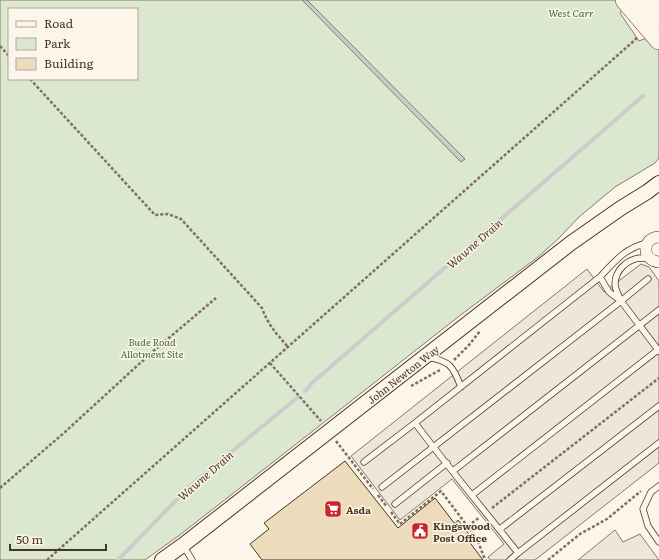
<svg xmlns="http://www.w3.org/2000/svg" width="659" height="560" font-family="Literata,serif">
  <rect width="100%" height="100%" fill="#fbf6e9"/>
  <path fill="#dce7d0" stroke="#887966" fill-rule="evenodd" d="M0 0H638L622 10 620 13 639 41 651 36 659 48V158L655 163 615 187 579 217 558 239 538 257 458 317 309 434 181 534 145 560H0ZM9 9H137V79H9Z"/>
  <path fill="#ede7d9" stroke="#887966" d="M641 264 649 267 659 281V463L535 560H490L488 557 504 544 452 479 400 520 351 456 587 269 604 292Z
    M615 530 623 542 640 534 659 560H578Z"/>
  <path fill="#c9cecd" stroke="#887966" d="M302 0H307L465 159 461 162Z"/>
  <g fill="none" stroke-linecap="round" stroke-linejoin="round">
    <path stroke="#c9cecd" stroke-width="4" d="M305 391 313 382 643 96
      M118 560 190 486 298 397"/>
  </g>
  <path fill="#ecdcbc" stroke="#4a3520" d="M345 461 398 528 435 498 455 524 458 520 471 537 468 540 483 560H262L250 544 269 529 264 523Z"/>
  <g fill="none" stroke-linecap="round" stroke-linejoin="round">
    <defs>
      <path id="service" d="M647 243C625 248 614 262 600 277L415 423C448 467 484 510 518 553L659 443
        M600 277 609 292 621 301 659 351
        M620 299C618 294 615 289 615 284 615 270 628 259 640 258 643 258 647 258 650 259
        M427 357C450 361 453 366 461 387
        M364 462 415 423
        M453 471 659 310
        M659 486 651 492 643 509 648 526 659 542
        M382 487 621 301 648 279
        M472 495 659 349
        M395 504 447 463
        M500 529 659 406
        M183 545 192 560
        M510 560 518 553"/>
      <path id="minor" d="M659 237C641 238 642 261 659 262"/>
      <path id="tertiary" d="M162 560 183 545 571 243 621 208 647 192 659 183"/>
      <path id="trunk" d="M625 0 659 40
        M647 0 659 15"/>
    </defs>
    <use href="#service" stroke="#4a3520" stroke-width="7"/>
    <use href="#minor" stroke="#4a3520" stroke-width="12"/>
    <use href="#tertiary" stroke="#4a3520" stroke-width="16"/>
    <use href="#trunk" stroke="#4a3520" stroke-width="20"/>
    <path stroke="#7f6f5c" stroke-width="2.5" stroke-dasharray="3 2" stroke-linecap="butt" d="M0 46 9 56
      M30 79 155 215 168 214 181 219 262 308C268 325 276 333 288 347
      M454 360 469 345 480 331
      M270 363 321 421
      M411 386 440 370
      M336 441 373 489
      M0 488 65 432 150 354 216 298
      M378 495 387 507
      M492 508 659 378
      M391 512 400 524 441 491 477 539 484 557 486 560
      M468 526 480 517
      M47 560 636 39V36
      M548 560 580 534 607 519 641 491"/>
    <use href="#service" stroke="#fbf6e9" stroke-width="5.5"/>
    <use href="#minor" stroke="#fbf6e9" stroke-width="11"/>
    <use href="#tertiary" stroke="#fbf6e9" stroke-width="14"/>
    <use href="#trunk" stroke="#fbf6e9" stroke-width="19"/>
  </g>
  <defs>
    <symbol id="supermarket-square" viewBox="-11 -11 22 22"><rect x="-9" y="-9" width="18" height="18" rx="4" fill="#c62828" stroke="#fbf6e9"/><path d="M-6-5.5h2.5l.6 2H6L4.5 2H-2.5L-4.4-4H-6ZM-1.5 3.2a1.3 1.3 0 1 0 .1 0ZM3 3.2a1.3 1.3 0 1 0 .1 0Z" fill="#fff"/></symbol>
    <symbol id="civic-square" viewBox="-11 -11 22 22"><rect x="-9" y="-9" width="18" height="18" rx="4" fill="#c62828" stroke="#fbf6e9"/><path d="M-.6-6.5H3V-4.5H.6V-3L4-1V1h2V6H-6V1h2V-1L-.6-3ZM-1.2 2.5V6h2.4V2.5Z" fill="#fff"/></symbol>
  </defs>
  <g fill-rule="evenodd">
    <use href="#supermarket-square" x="323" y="499" width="20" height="20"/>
    <use href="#civic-square" x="410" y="521" width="20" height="20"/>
  </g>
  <g text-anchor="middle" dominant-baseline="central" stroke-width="3" stroke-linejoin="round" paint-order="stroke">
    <g font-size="10" font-style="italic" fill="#436837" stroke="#fbf6e9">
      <text x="571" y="12">West Carr</text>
      <text x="152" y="341">Bude Road<tspan x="152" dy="12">Allotment Site</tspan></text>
    </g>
    <g font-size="10" fill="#4a3520" stroke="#fbf6e9">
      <text transform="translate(403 374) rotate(-38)">John Newton Way</text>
    </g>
    <g font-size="10" font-weight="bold" fill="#4a3520" stroke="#fbf6e9" text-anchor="start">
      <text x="346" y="509">Asda</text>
      <text x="433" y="525">Kingswood<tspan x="433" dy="12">Post Office</tspan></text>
    </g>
    <g font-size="11" font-style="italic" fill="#4a3520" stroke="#fbf6e9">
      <text transform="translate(474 243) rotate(-41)">Wawne Drain</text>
      <text transform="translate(205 475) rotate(-41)">Wawne Drain</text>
    </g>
  </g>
  <rect x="8" y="8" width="130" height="72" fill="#fbf6e9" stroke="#b4a999"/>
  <rect x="16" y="21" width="20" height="6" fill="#fbf6e9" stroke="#b4a999"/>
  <text x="44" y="28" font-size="12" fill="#4a3520">Road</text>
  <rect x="16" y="38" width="20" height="12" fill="#dce7d0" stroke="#b4a999"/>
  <text x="44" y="48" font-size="12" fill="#4a3520">Park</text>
  <rect x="16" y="58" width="20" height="12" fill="#ecdcbc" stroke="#b4a999"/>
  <text x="44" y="68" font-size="12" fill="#4a3520">Building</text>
  <path d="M10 544v6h96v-6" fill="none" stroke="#4a3520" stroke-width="2"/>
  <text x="16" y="544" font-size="12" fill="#4a3520" stroke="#fbf6e9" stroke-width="3" paint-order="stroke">50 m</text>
</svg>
